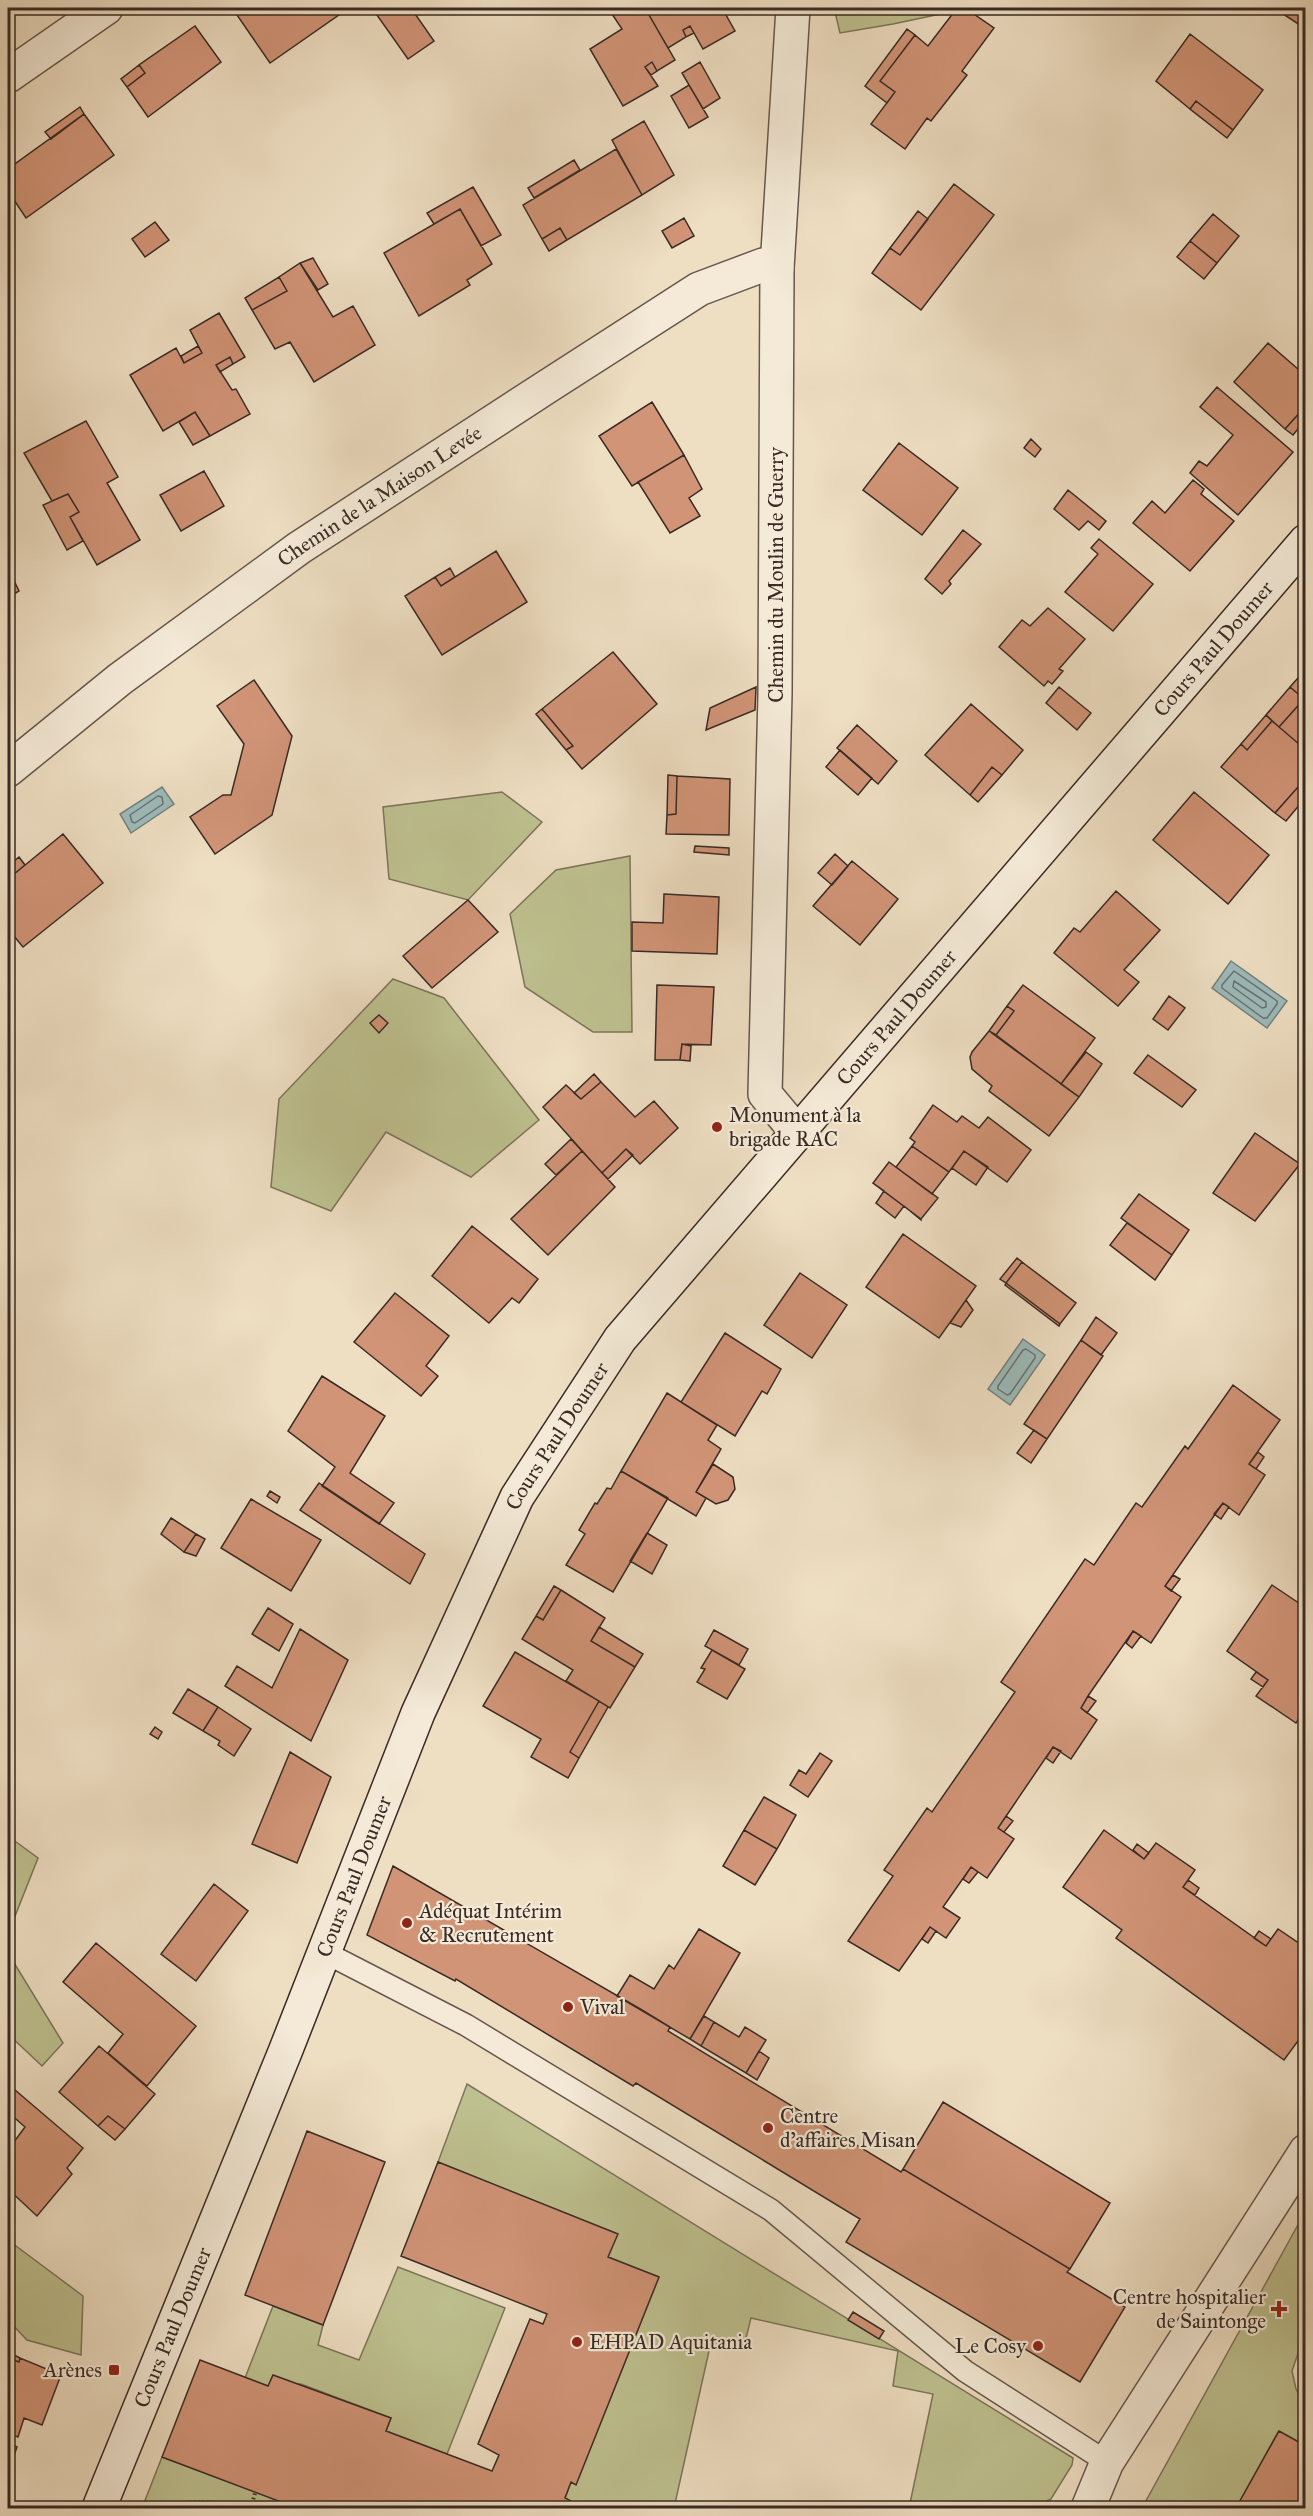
<svg xmlns="http://www.w3.org/2000/svg" width="1313" height="2516" font-family="'IM FELL Great Primer',serif">
  <rect width="100%" height="100%" fill="#eedec2"/>
  <filter id="stains"><feTurbulence type="fractalNoise" baseFrequency=".00333" numOctaves="4"/><feColorMatrix values="0 0 0 0 .2 0 0 0 0 .09 0 0 0 0 .02 0 0 0 .5 -.17"/></filter>
  <radialGradient id="worn" r=".72"><stop offset=".6" stop-color="#630" stop-opacity="0"/><stop offset="1" stop-color="#630" stop-opacity=".3"/></radialGradient>
  <path fill="#bec08f" stroke="#7c755a" stroke-width="1.5" d="M834 8H969L893 24 840 33Z
    M502 792 542 822 468 900 389 879 383 807Z
    M630 856 632 1032H593L525 987 510 914 556 870Z
    M393 979 444 998 539 1120 471 1177 386 1132 331 1211 271 1187 279 1099Z
    M8 1836 38 1858 8 1934Z
    M8 1953 63 2043 42 2066 8 2034Z
    M467 2084 1073 2458 1072 2465 1051 2499 1033 2508H909L933 2394 893 2386 898 2351 751 2318 743 2350 711 2342 674 2508H567L570 2501 565 2498 571 2482 576 2484 659 2277 608 2257 617 2234 438 2162Z
    M1305 2212V2333L1292 2371 1296 2389 1305 2404V2446L1278 2432 1236 2508H1142Z
    M8 2240 83 2296 81 2355 27 2340 8 2320Z
    M398 2267 505 2308 447 2454 386 2431 391 2418 301 2384 268 2386 245 2378 273 2306 323 2325 318 2345 359 2360Z
    M162 2457 297 2508H142Z"/>
  <path fill="#9cbbbb" stroke="#74817f" stroke-width="1.5" d="M162 787 174 804 131 833 120 814Z
    M1231 961 1287 1001 1267 1028 1212 988Z
    M1023 1339 1045 1355 1010 1405 988 1389Z"/>
  <g fill="none" stroke-linecap="round" stroke-linejoin="round">
    <path stroke="#6a7270" stroke-width="1.5" d="M158 796 162 797 163 804 135 823 132 822 130 815Z
      M1234 971 1277 1001V1004L1267 1018H1263L1222 988V985Z
      M1234 981 1266 1002V1007L1262 1008 1233 987Z
      M1026 1349 1035 1355V1358L1010 1394 1007 1395 998 1389V1386L1023 1350Z"/>
  </g>
  <path fill="#d19477" stroke="#392a25" stroke-width="1.5" d="M247 8H340L343 12 270 63 237 15Z
    M372 8H411L434 41 408 59Z
    M615 8H645L675 60 657 71 652 62 645 67 658 86 623 106 590 49 622 29 610 11Z
    M645 8H722L735 31 703 49 690 26 683 30 686 37 668 48Z
    M957 8H965L994 28 962 71 967 75 931 121 927 118 905 149 871 124 895 92 880 81 915 35 928 46Z
    M1274 8H1306V29Z
    M195 26 221 62 148 117 127 87 145 73 139 65Z
    M690 26 694 33 686 37 683 30Z
    M907 29 915 35 880 81 895 92 887 103 865 86Z
    M1190 34 1263 90 1233 130 1196 101 1190 109 1156 81Z
    M652 62 657 71 651 75 645 67Z
    M700 62 720 98 703 109 682 73Z
    M139 65 145 73 127 87 121 79Z
    M689 85 708 117 689 128 671 96Z
    M1196 101 1233 130 1227 138 1190 109Z
    M80 107 84 114 51 139 45 132Z
    M84 114 114 155 26 218 8 191V169Z
    M644 121 674 175 642 195 612 140Z
    M616 149 642 195 567 240 560 228 542 239 523 205Z
    M574 160 580 170 534 198 528 188Z
    M954 184 994 215 921 310 872 273 890 248 900 255Z
    M473 187 501 235 481 246 460 209 434 224 427 213Z
    M460 209 492 264 467 280 470 285 419 316 384 253Z
    M918 211 928 219 900 255 890 248Z
    M1213 214 1239 236 1217 263 1190 241Z
    M684 218 694 236 672 248 662 231Z
    M155 222 169 240 145 257 132 239Z
    M560 228 567 240 549 251 542 239Z
    M1190 241 1217 263 1204 279 1177 257Z
    M313 258 328 284 318 290 300 263Z
    M300 263 333 317 353 306 375 345 314 382 290 342 275 349 252 310 287 291 279 277Z
    M279 277 287 291 252 310 245 298Z
    M219 313 245 357 233 364 230 357 216 365 232 390 236 389 250 414 210 436 195 412 163 431 130 375 176 348 184 363 202 353 190 330Z
    M1268 343 1306 376V409L1304 408 1285 429 1234 382Z
    M198 346 202 353 184 363 181 356Z
    M230 357 233 364 220 372 216 365Z
    M1217 387 1293 452 1238 515 1190 473 1199 461 1207 466 1233 435 1200 407Z
    M652 402 684 455 632 486 599 436Z
    M1304 408 1306 419 1293 435 1285 429Z
    M195 412 210 436 193 445 179 422Z
    M86 421 118 477 107 483 140 540 97 565 70 517 79 512 68 494 52 501 24 453Z
    M1031 439 1041 449 1035 457 1024 448Z
    M899 443 958 488 922 535 863 490Z
    M684 455 702 489 689 498 700 516 670 533 638 482Z
    M204 471 224 506 181 531 160 495Z
    M1193 480 1204 489 1201 494 1234 521 1190 571 1133 523 1152 501 1165 513Z
    M1068 490 1106 521 1099 530 1088 521 1079 530 1054 509Z
    M68 494 79 512 70 517 83 541 67 550 43 505Z
    M963 530 981 544 949 581 951 584 942 594 925 579Z
    M1099 539 1153 584 1113 631 1065 592 1098 554 1091 548Z
    M496 551 527 602 442 655 405 596 435 577 441 586Z
    M8 568 19 591 8 598Z
    M450 568 455 577 441 586 435 577Z
    M1048 608 1085 639 1059 669 1063 671 1052 684 1048 681 1044 686 999 647 1022 620 1030 626Z
    M613 652 657 704 582 769 566 750 573 746 542 709Z
    M1306 669V750L1279 727 1304 699 1290 687Z
    M254 680 292 736 272 815 215 854 190 817 223 795H231L244 744 217 706Z
    M756 687 755 710 706 730 710 708Z
    M1059 687 1091 713 1077 730 1046 703Z
    M1290 687 1304 699 1279 727 1266 715Z
    M971 704 1023 750 1002 775 992 767 970 795 925 755Z
    M542 709 573 746 566 750 536 714Z
    M1266 715 1272 721 1247 750 1241 744Z
    M1272 721 1306 750V778L1275 813 1221 767 1241 744 1247 750Z
    M857 725 897 761 878 784 837 748Z
    M840 750 872 778 858 795 826 767Z
    M992 767 1002 775 978 802 970 795Z
    M668 775 677 776 676 814 667 815Z
    M677 776 730 779 729 835 666 834 667 815 676 814Z
    M1306 778V797L1286 821 1275 813Z
    M1194 792 1269 855 1228 904 1153 840Z
    M63 834 103 883 23 947 8 929V879Z
    M695 846 729 848V855L694 852Z
    M835 854 848 866 832 885 818 873Z
    M19 857 25 865 8 879V866Z
    M852 861 898 899 860 945 813 906Z
    M1116 891 1160 930 1124 970 1139 982 1118 1006 1054 953 1074 928 1080 932Z
    M664 894 719 897 717 954 632 951V922L663 923Z
    M468 900 498 932 432 988 403 956Z
    M657 985 714 987 711 1045 682 1044 680 1060H655Z
    M1023 985 1095 1038 1061 1084 996 1035 1014 1011 1007 1006Z
    M1169 996 1185 1008 1168 1030 1153 1019Z
    M1007 1006 1014 1011 996 1035 989 1031Z
    M379 1015 388 1023 379 1033 370 1023Z
    M989 1031 1079 1097 1049 1136 989 1091 992 1086 972 1069 970 1057 972 1052Z
    M682 1044 691 1046 690 1061 680 1060Z
    M1086 1052 1102 1064 1079 1097 1061 1084Z
    M1148 1055 1196 1090 1182 1107 1134 1073Z
    M594 1074 601 1082 581 1099 574 1093Z
    M601 1082 635 1117 654 1101 678 1128 640 1164 626 1149 602 1173 543 1107 566 1085 581 1099Z
    M933 1105 957 1122 962 1116 979 1128 988 1117 1031 1150 1007 1182 964 1151 949 1172 912 1146 915 1142 910 1138Z
    M1255 1133 1300 1164 1255 1221 1213 1193Z
    M571 1139 582 1151 556 1175 545 1164Z
    M912 1146 949 1172 932 1194 896 1167Z
    M626 1149 633 1155 608 1179 602 1173Z
    M582 1151 615 1187 548 1255 511 1219Z
    M964 1151 988 1167 976 1185 952 1168Z
    M889 1162 938 1198 921 1219 873 1183Z
    M873 1183 921 1219V1220L904 1206 895 1218 876 1203 884 1191Z
    M1139 1194 1189 1230 1172 1255 1121 1218Z
    M1127 1223 1172 1255 1155 1280 1110 1245Z
    M472 1226 538 1279 519 1303 512 1298 489 1323 432 1276Z
    M903 1234 976 1286 939 1338 866 1287Z
    M1017 1258 1022 1262 1006 1283 1000 1279Z
    M1022 1262 1076 1303 1060 1324 1006 1283Z
    M800 1273 847 1305 812 1358 764 1325Z
    M1006 1283 1060 1324 1059 1326 1005 1285Z
    M395 1293 449 1336 426 1366 438 1376 421 1396 354 1342Z
    M966 1300 973 1310 961 1327 950 1323Z
    M1096 1317 1117 1333 1101 1355 1081 1340Z
    M725 1333 781 1369 767 1394 762 1391 735 1436 681 1402Z
    M1081 1340 1103 1356 1047 1439 1024 1424Z
    M322 1376 385 1416 350 1473 394 1503 379 1524 322 1486 335 1467 288 1431Z
    M1233 1385 1280 1420 1249 1464 1265 1475 1239 1515 1223 1503 1165 1586 1181 1597 1151 1643 1133 1631 1088 1696 1081 1708 1097 1720 1071 1759 1053 1747 998 1828 1014 1839 987 1878 971 1867 943 1907 960 1918 946 1938 930 1927 899 1971 848 1941 893 1876 884 1870 927 1808 932 1812 1015 1692 1001 1682 1085 1559 1094 1565 1136 1503 1142 1507 1185 1446 1188 1449Z
    M667 1393 717 1425 708 1440 721 1449 696 1492 706 1498 696 1516 621 1471Z
    M1034 1430 1047 1439 1031 1463 1017 1453Z
    M1258 1452 1264 1457 1256 1469 1249 1464Z
    M713 1464 733 1477 735 1489 728 1500 716 1504 696 1492Z
    M621 1471 668 1498 613 1592 566 1565 585 1534 579 1530 595 1503 597 1504 607 1488 611 1489Z
    M319 1483 425 1554 410 1584 300 1510Z
    M270 1491 280 1497 277 1503 267 1496Z
    M251 1499 321 1540 291 1591 221 1548Z
    M1223 1503 1229 1507 1221 1519 1214 1514Z
    M171 1518 196 1534 184 1552 161 1534Z
    M647 1533 667 1545 652 1574 630 1561Z
    M196 1534 205 1539 196 1556 184 1552Z
    M1173 1575 1180 1579 1171 1591 1165 1586Z
    M1272 1585 1306 1608V1708L1296 1723 1256 1696 1268 1680 1227 1651Z
    M554 1586 561 1590 543 1620 536 1616Z
    M561 1590 605 1618 591 1641 635 1667 610 1708 566 1681 573 1670 522 1639 536 1616 543 1620Z
    M268 1608 293 1624 279 1651 252 1634Z
    M599 1627 643 1654 635 1667 591 1641Z
    M300 1629 348 1660 311 1741 225 1686 237 1666 272 1688Z
    M714 1630 748 1649 739 1665 705 1646Z
    M1133 1631 1141 1636 1132 1648 1126 1643Z
    M712 1650 745 1669 727 1699 697 1682 705 1669 701 1668Z
    M515 1652 599 1701 570 1752 579 1758 568 1778 531 1757 541 1739 483 1706Z
    M1256 1672 1268 1680 1263 1687 1251 1679Z
    M188 1689 218 1707 203 1731 173 1713Z
    M1088 1696 1096 1701 1087 1713 1081 1708Z
    M599 1701 608 1707 579 1758 570 1752Z
    M218 1707 251 1729 234 1756 218 1745 220 1741 203 1731Z
    M155 1727 162 1732 158 1739 150 1734Z
    M1053 1747 1061 1751 1053 1763 1046 1758Z
    M290 1752 331 1777 297 1863 252 1844Z
    M820 1753 832 1761 808 1797 790 1785 799 1770 806 1774Z
    M764 1797 796 1815 777 1849 744 1830Z
    M1006 1816 1013 1821 1004 1832 998 1828Z
    M744 1830 777 1849 755 1885 723 1866Z
    M1104 1830 1144 1859 1156 1843 1195 1870 1183 1887 1266 1946 1278 1929 1306 1948V2030L1284 2060 1116 1938 1122 1930 1063 1887Z
    M1137 1844 1149 1853 1144 1859 1133 1850Z
    M393 1866 642 2010 670 2027 668 2031 901 2172 903 2169 1070 2269 1067 2272 1125 2307 1080 2382 846 2242 860 2219 636 2083 633 2086 456 1979 455 1981 367 1935Z
    M971 1867 978 1872 969 1883 963 1879Z
    M1188 1880 1199 1888 1195 1895 1183 1887Z
    M214 1884 248 1911 196 1981 161 1954Z
    M930 1927 936 1931 928 1943 922 1939Z
    M699 1929 740 1953 690 2039 617 1996 630 1975 654 1989 669 1965 674 1969Z
    M1259 1931 1271 1939 1266 1946 1254 1938Z
    M96 1943 196 2026 147 2086 108 2053 123 2034 63 1982Z
    M704 2016 714 2022 701 2046 690 2039Z
    M714 2022 739 2037 745 2027 766 2040 746 2073 701 2046Z
    M99 2046 155 2094 125 2129 108 2116 98 2126 59 2092Z
    M759 2051 769 2058 757 2080 746 2073Z
    M8 2084 83 2148 67 2168 72 2174 37 2216 8 2189V2150L25 2127 8 2112Z
    M943 2102 1110 2203 1070 2269 903 2169Z
    M108 2116 125 2129 115 2140 98 2126Z
    M307 2131 385 2162 323 2325 245 2295Z
    M438 2162 618 2234 608 2257 659 2277 576 2485 571 2482 565 2498 571 2501 567 2508H297L162 2457 200 2360 268 2386 273 2375 391 2418 386 2431 492 2471 499 2455 478 2444 530 2319 543 2324 547 2314 401 2256Z
    M853 2312 884 2331 879 2339 848 2320Z
    M8 2352 20 2358 19 2362 8 2358Z
    M8 2358 19 2362 20 2358 61 2375 42 2425 24 2418 18 2437 8 2433Z
    M1279 2431 1306 2446V2493L1297 2508H1236Z
    M8 2443 17 2447 8 2473Z"/>
  <g fill="none" stroke-linecap="round" stroke-linejoin="round">
    <defs>
      <path id="lane" d="M324 1952 466 2025 771 2210 965 2371 1107 2462"/>
      <g id="street">
        <path d="M793 8 777 268 775 694 765 1094 796 1131"/>
        <path d="M8 76 106 8"/>
        <path id="s1" d="M8 770 120 679 299 548 548 386 699 289 763 265 777 268"/>
        <path d="M1088 2508 1107 2462 1306 2151"/>
      </g>
      <g id="secondary">
        <path id="s2" d="M99 2508 285 2052 418 1713 517 1497 620 1339 1306 541"/>
      </g>
    </defs>
    <use href="#lane" stroke="#66574c" stroke-width="24"/>
    <use href="#street" stroke="#66574c" stroke-width="36"/>
    <use href="#secondary" stroke="#392a25" stroke-width="36"/>
    <path stroke="#392a25" stroke-width="4" stroke-dasharray="1.5 3" stroke-linecap="butt" d="M149 2508C189 2500 214 2501 254 2508
      M251 2508 255 2493"/>
    <use href="#lane" stroke="#f4ead7" stroke-width="21"/>
    <use href="#street" stroke="#f4ead7" stroke-width="33"/>
    <use href="#secondary" stroke="#f4ead7" stroke-width="33"/>
  </g>
  <g fill="#8f2418" stroke="#f4ead7" stroke-width="2">
    <circle cx="717" cy="1127" r="6"/>
    <circle cx="407" cy="1923" r="6"/>
    <circle cx="568" cy="2007" r="6"/>
    <circle cx="768" cy="2128" r="6"/>
    <path d="M1276 2300h6v6h6v6h-6v6h-6v-6h-6v-6h6z"/>
    <circle cx="577" cy="2342" r="6"/>
    <circle cx="1038" cy="2346" r="6"/>
    <rect x="108" y="2364" width="12" height="12" rx="3"/>
  </g>
  <g text-anchor="middle" dominant-baseline="central" stroke-width="4.5" stroke-linejoin="round" paint-order="stroke">
    <g font-size="21" fill="#392a25" stroke="#f4ead7">
      <text stroke="none"><textPath href="#s1" startOffset="462">Chemin de la Maison Levée</textPath></text>
      <text transform="translate(776 575) rotate(-90)">Chemin du Moulin de Guerry</text>
      <text stroke="none"><textPath href="#s2" startOffset="2193">Cours Paul Doumer</textPath></text>
      <text stroke="none"><textPath href="#s2" startOffset="1707">Cours Paul Doumer</textPath></text>
      <text stroke="none"><textPath href="#s2" startOffset="1167">Cours Paul Doumer</textPath></text>
      <text stroke="none"><textPath href="#s2" startOffset="681">Cours Paul Doumer</textPath></text>
      <text stroke="none"><textPath href="#s2" startOffset="195">Cours Paul Doumer</textPath></text>
    </g>
    <g font-size="21" fill="#392a25" stroke="#f4ead7" text-anchor="start">
      <text x="729" y="1115">Monument à la<tspan x="729" dy="24">brigade RAC</tspan></text>
      <text x="419" y="1911">Adéquat Intérim<tspan x="419" dy="24">&amp; Recrutement</tspan></text>
      <text x="580" y="2007">Vival</text>
      <text x="780" y="2116">Centre<tspan x="780" dy="24">d'affaires Misan</tspan></text>
      <text x="1266" y="2297" text-anchor="end">Centre hospitalier<tspan x="1266" dy="24">de Saintonge</tspan></text>
      <text x="589" y="2342">EHPAD Aquitania</text>
      <text x="1026" y="2346" text-anchor="end">Le Cosy</text>
      <text x="102" y="2370" text-anchor="end">Arènes</text>
    </g>
  </g>
  <rect width="1313" height="2516" fill="none" stroke="#eedec2" stroke-width="30"/>
  <rect x="9" y="9" width="1295" height="2498" fill="none" stroke="#392a25" stroke-width="3"/>
  <rect x="15" y="15" width="1283" height="2486" fill="none" stroke="#392a25" stroke-width="1.5"/>
  <rect width="100%" height="100%" filter="url(#stains)"/>
  <rect width="100%" height="100%" fill="url(#worn)"/>
</svg>
